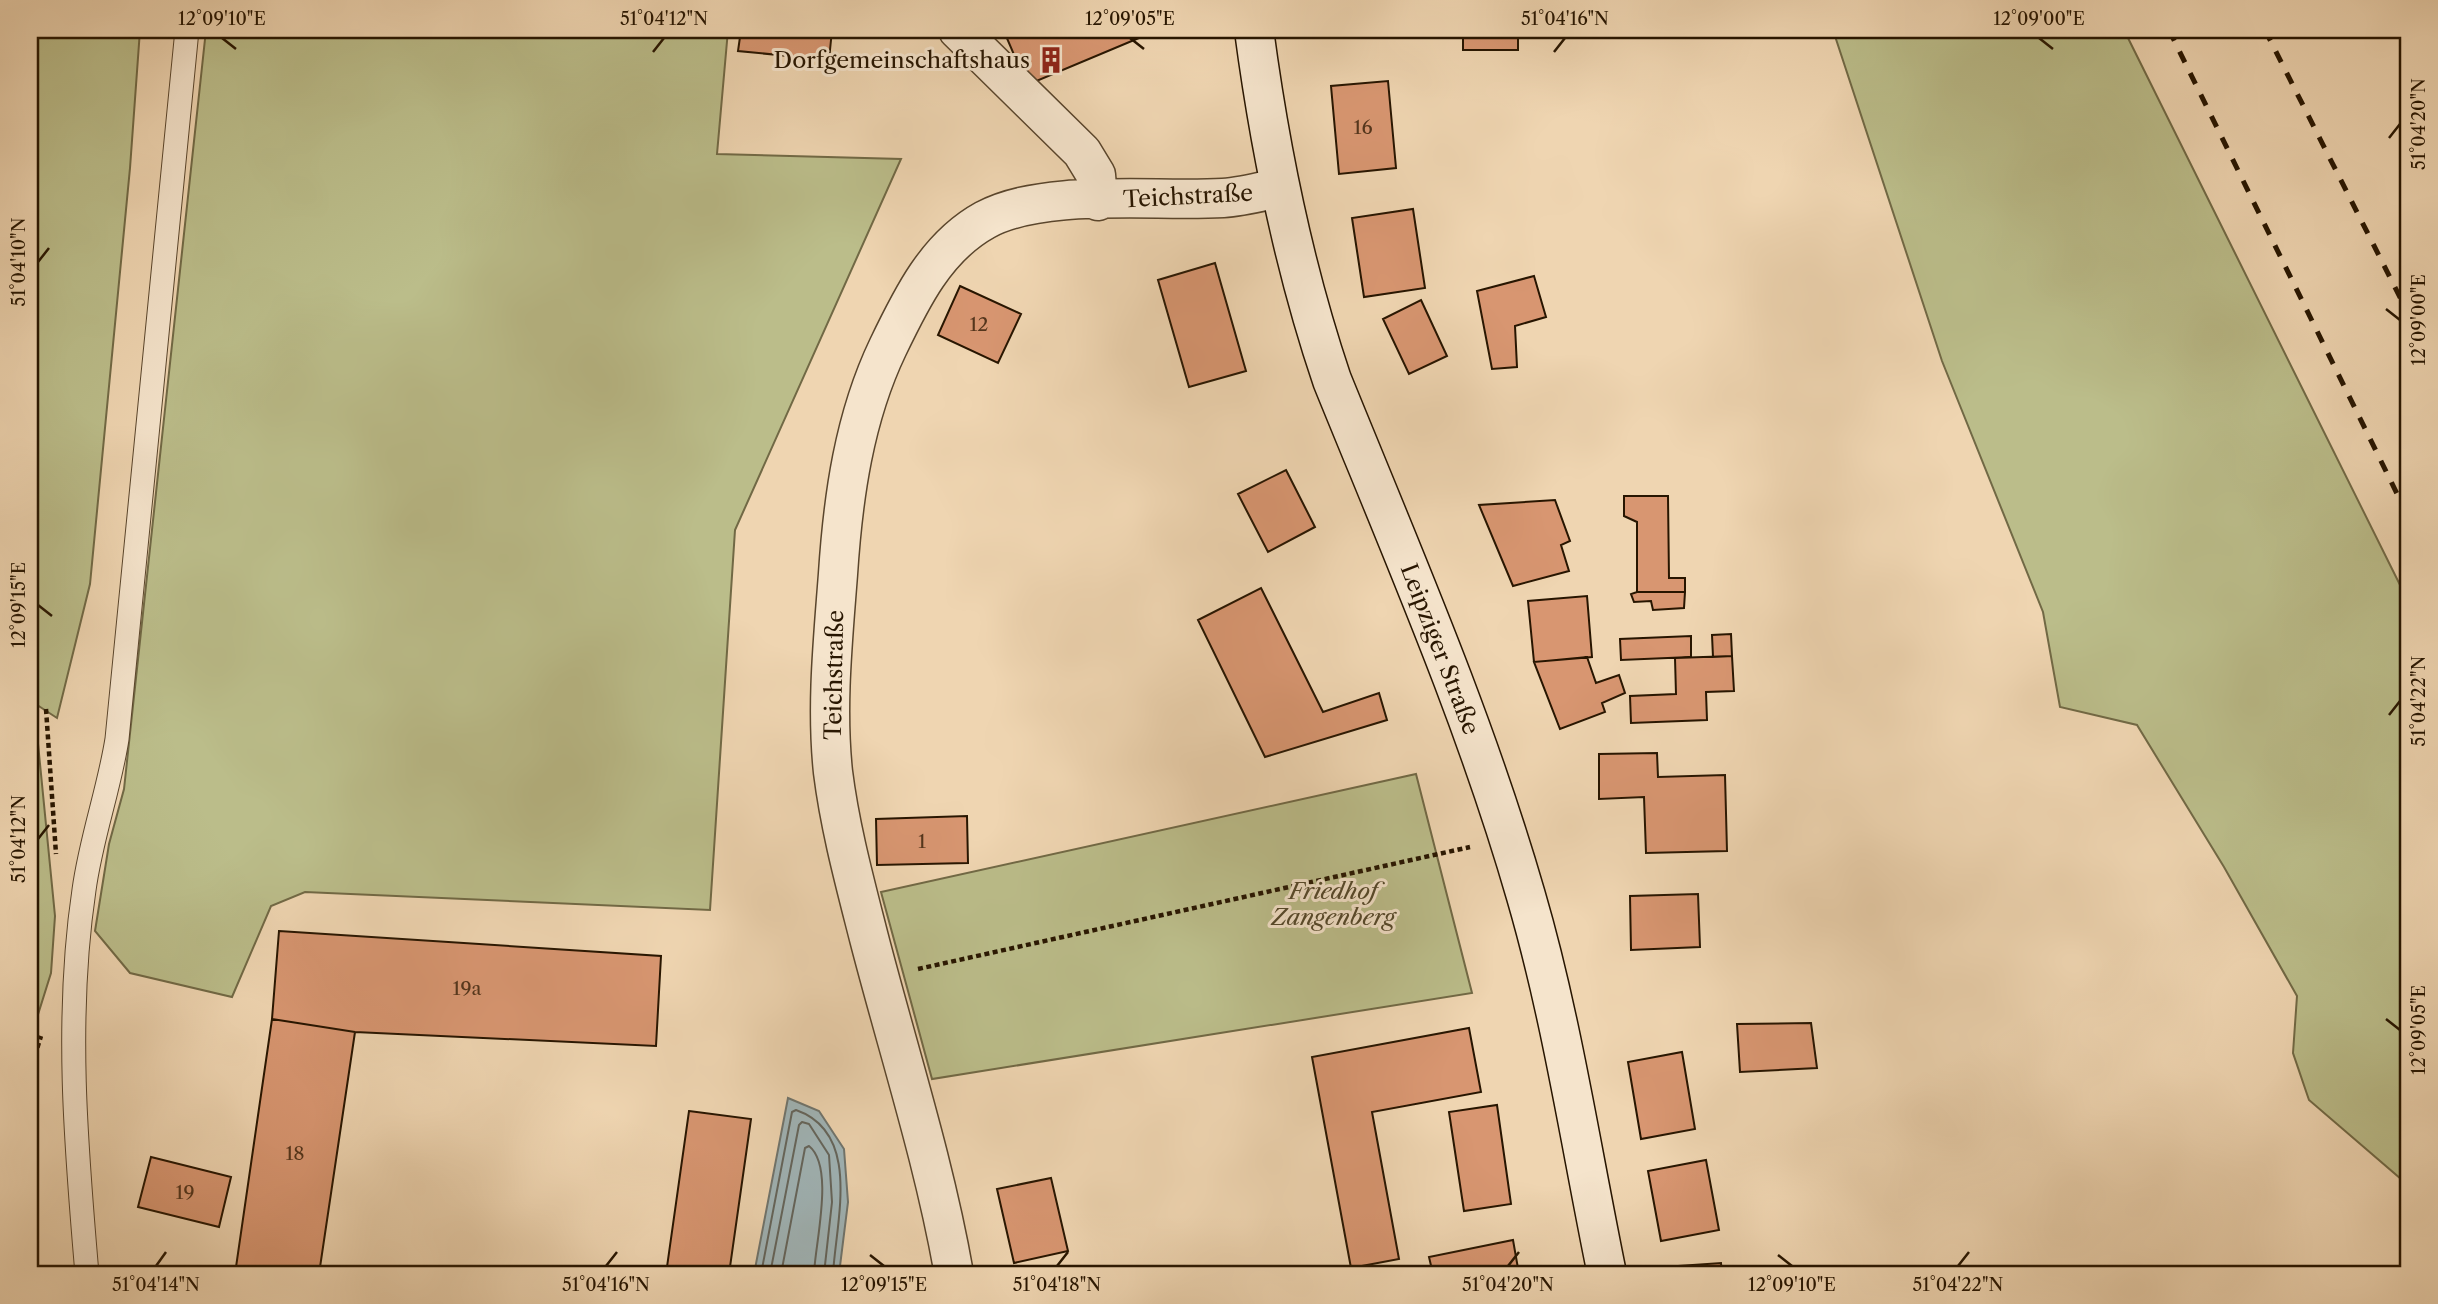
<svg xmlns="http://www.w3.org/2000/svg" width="2438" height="1304" font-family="'Libre Caslon Text',serif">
  <rect width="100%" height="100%" fill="#efd5b1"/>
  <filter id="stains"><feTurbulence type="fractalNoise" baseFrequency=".00286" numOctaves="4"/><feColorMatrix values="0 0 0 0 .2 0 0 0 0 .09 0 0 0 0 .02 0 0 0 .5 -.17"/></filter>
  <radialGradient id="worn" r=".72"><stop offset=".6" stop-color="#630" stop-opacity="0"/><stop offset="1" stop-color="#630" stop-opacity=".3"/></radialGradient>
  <path fill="#bbbd8a" stroke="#716945" stroke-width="2" d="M30 30H140L130 168 90 584 57 718 34 703 55 916 51 973 30 1040Z
    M206 30H728L717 154 901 159 735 530 710 910 305 892 271 906 232 997 130 973 95 931 109 844 124 789Z
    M1833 30H2124L2129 40 2408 601V1185L2309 1100 2293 1053 2297 996 2224 867 2137 725 2060 707 2043 612 1942 361Z
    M1416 774 1472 993 932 1079 881 892Z
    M30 1180 37 1274H30Z"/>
  <path fill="#a0b5b8" stroke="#70756e" stroke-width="2" d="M788 1098 819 1111 844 1149 848 1202 839 1274H754Z"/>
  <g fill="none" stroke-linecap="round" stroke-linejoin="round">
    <path stroke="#64655c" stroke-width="2" d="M761 1274 792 1112 796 1110C862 1133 836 1221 833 1274
      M770 1274 799 1125 802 1122 809 1124 829 1155 832 1202 824 1274
      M781 1274 805 1148 809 1146C835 1167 815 1243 814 1274"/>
  </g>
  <path fill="#d89671" stroke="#271500" stroke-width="2" d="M741 30H832L829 60 738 51Z
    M1021 30H1158L1027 85 1006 36Z
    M1463 30H1518V50H1463Z
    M1388 81 1396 168 1339 174 1331 86Z
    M1413 209 1425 288 1364 297 1352 218Z
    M1215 263 1246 371 1189 387 1158 280Z
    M1534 276 1546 317 1515 326 1517 367 1492 369 1477 291Z
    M960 286 1021 314 998 363 938 335Z
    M1421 300 1447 356 1409 374 1383 319Z
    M1286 470 1315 527 1268 552 1238 494Z
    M1624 496H1668L1669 578H1685V592H1637V522L1624 516Z
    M1555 500 1570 541 1561 545 1569 571 1513 586 1479 505Z
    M1261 588 1323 712 1379 693 1387 720 1265 757 1198 620Z
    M1637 592H1685L1684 608 1653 610 1651 601 1634 602 1631 594Z
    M1587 596 1592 657 1534 662 1528 601Z
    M1731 634 1732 656 1713 657 1712 635Z
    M1691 636V657L1621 660 1620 639Z
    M1732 656 1734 691 1706 692 1707 720 1631 723 1630 696 1676 694 1675 658Z
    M1587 657 1596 683 1619 675 1625 693 1602 703 1605 712 1560 729 1534 662Z
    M1657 753 1658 777 1725 775 1727 851 1646 853 1644 797 1599 799V754Z
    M967 816 968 863 877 865 876 819Z
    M1698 894 1700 947 1631 950 1630 896Z
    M279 931 661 956 656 1046 355 1032 272 1019Z
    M272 1019 355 1032 319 1274H235Z
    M1811 1023 1817 1068 1740 1072 1737 1024Z
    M1469 1028 1481 1092 1372 1112 1399 1259 1351 1268 1312 1057Z
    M1682 1052 1695 1129 1641 1139 1628 1062Z
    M1497 1105 1511 1204 1464 1211 1449 1112Z
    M689 1111 751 1119 729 1274H666Z
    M151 1157 231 1177 219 1227 138 1207Z
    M1706 1160 1719 1230 1661 1241 1648 1171Z
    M1051 1178 1068 1251 1014 1263 997 1189Z
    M1513 1240 1519 1274H1433L1429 1257Z
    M1721 1263 1722 1274H1680L1679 1266Z"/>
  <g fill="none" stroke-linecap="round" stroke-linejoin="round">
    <defs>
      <path id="lane" d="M87 1274C76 1147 65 1017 84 890 91 838 109 790 117 739L187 30"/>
      <path id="street" d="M958 30 1082 152 1096 175 1098 201
        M954 1274C934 1160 898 1050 869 938 855 883 840 828 833 772 826 706 833 640 838 574 843 497 854 418 888 347 911 299 936 247 985 220 1044 188 1154 202 1223 198 1241 197 1260 192 1278 188"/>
      <path id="secondary" d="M1254 30C1270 150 1293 265 1332 380 1401 550 1475 719 1526 896 1562 1019 1581 1148 1607 1274"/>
    </defs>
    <use href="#lane" stroke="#59452c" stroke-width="25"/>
    <use href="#street" stroke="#59452c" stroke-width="41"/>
    <use href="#secondary" stroke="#271500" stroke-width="41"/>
    <path stroke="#271500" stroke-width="4.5" stroke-dasharray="5 3.5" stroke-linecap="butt" d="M46 709 56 854
      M918 969 1470 847
      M30 1072 41 1036"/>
    <use href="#lane" stroke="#f5e4cc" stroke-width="23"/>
    <use href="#street" stroke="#f5e4cc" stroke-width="38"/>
    <use href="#secondary" stroke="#f5e4cc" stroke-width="38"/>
    <path stroke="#271500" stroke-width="5" stroke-dasharray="12 12" stroke-linecap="butt" d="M2169 30 2408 516
      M2265 30 2408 313"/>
  </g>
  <path fill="none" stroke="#271500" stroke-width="2.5" d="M222 38 236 49M1130 38 1144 49M2039 38 2053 49M653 52 664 38M1554 52 1565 38M2389 138 2400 124M38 262 49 248M2386 309 2400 320M38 605 52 616M2389 715 2400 701M38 839 49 825M2386 1019 2400 1030M870 1255 884 1266M1778 1255 1792 1266M156 1266 166 1252M606 1266 617 1252M1057 1266 1068 1252M1508 1266 1519 1252M1958 1266 1969 1252"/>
  <defs>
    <symbol id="building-bare" viewBox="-9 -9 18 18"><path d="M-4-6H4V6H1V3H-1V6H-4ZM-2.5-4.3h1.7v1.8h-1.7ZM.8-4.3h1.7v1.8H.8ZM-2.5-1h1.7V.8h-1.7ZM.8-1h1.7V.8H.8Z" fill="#8f2418" stroke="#f5e4cc" stroke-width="2.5" paint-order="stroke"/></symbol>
  </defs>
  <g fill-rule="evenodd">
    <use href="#building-bare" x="1032" y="41" width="38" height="38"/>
  </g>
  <g text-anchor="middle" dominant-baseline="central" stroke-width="6" stroke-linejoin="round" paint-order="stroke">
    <g font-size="19" fill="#53351c">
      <text x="1363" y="127">16</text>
      <text x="979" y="324">12</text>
      <text x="922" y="841">1</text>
      <text x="467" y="988">19a</text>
      <text x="295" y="1153">18</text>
      <text x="185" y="1192">19</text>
    </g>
    <g font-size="23" fill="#271500" stroke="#f5e4cc" text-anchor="end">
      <text x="1030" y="60">Dorfgemeinschaftshaus</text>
    </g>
    <g font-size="23" fill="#271500" stroke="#f5e4cc">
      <text transform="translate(1188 196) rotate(-3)">Teichstraße</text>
      <text transform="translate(1440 649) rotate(69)">Leipziger Straße</text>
      <text transform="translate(834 675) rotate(-89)">Teichstraße</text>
    </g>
    <g font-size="23" font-style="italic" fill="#534729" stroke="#f5e4cc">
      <text x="1333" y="891">Friedhof<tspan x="1333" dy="26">Zangenberg</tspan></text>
    </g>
  </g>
  <rect width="2438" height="1304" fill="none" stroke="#efd5b1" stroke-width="77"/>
  <rect x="38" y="38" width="2362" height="1228" fill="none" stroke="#271500" stroke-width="2.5"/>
  <g font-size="18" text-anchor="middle" fill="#271500">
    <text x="222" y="25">12°09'10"E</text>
    <text x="664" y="25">51°04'12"N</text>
    <text x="1130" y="25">12°09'05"E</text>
    <text x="1565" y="25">51°04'16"N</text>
    <text x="2039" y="25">12°09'00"E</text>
    <text transform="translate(2419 124) rotate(-90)" y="6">51°04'20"N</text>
    <text transform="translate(19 262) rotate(-90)" y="6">51°04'10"N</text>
    <text transform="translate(2419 320) rotate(-90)" y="6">12°09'00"E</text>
    <text transform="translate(19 605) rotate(-90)" y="6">12°09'15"E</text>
    <text transform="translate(2419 701) rotate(-90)" y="6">51°04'22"N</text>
    <text transform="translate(19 839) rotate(-90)" y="6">51°04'12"N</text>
    <text transform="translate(2419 1030) rotate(-90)" y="6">12°09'05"E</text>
    <text x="156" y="1291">51°04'14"N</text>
    <text x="606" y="1291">51°04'16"N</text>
    <text x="884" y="1291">12°09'15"E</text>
    <text x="1057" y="1291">51°04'18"N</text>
    <text x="1508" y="1291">51°04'20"N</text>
    <text x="1792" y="1291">12°09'10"E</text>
    <text x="1958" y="1291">51°04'22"N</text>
  </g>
  <rect width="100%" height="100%" filter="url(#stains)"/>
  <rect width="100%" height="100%" fill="url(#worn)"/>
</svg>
